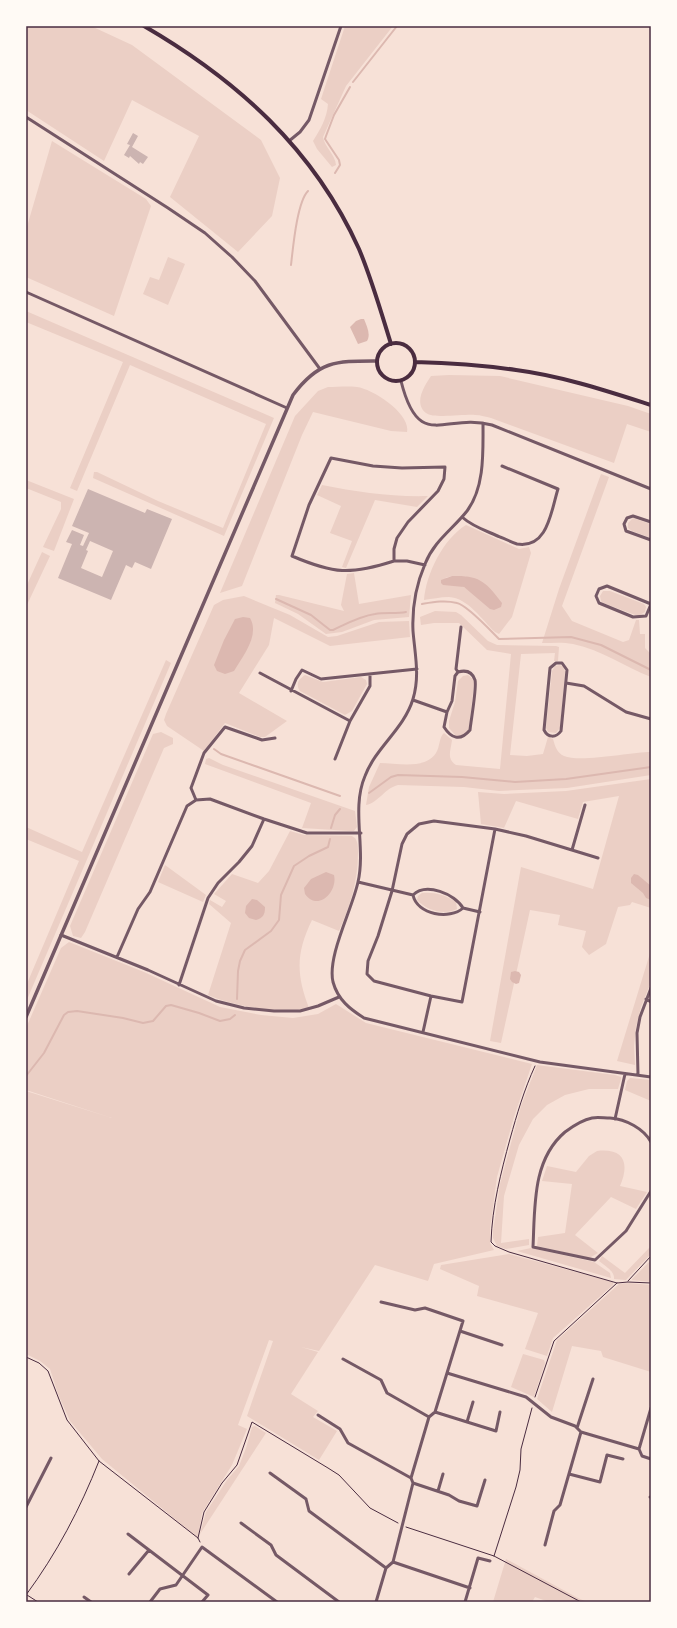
<svg xmlns="http://www.w3.org/2000/svg" width="677" height="1628" font-family="'PT Sans',sans-serif">
  <rect width="100%" height="100%" fill="#f7e1d7"/>
  <path fill="#ebcfc5" fill-rule="evenodd" d="M26 26H91L132 45 261 140 280 178 272 216 238 252 170 197 199 136 132 100 104 161 26 110Z
    M345 26H393L346 86 323 137C325 148 335 154 336 165L332 167 317 149 313 141C320 130 327 118 328 104L321 99Z
    M52 141 146 199 151 206 114 316 26 277V230Z
    M168 257 185 264 168 305 143 294 150 277 159 280Z
    M26 311 274 418 224 536 93 478 94 472H97L158 501 223 528 266 424 130 365 77 491 70 488 123 362 26 322Z
    M449 375 500 376 628 406 651 414V432L627 424 614 463 491 418C486 417 481 415 475 415 464 414 434 419 426 413 413 403 425 385 431 376Z
    M328 387C337 387 347 386 357 387 373 389 411 414 407 432L391 431 313 412 302 435 242 586 220 593 295 416 318 391Z
    M601 474 609 477 562 606 572 621 623 642 629 640 636 620H639L640 634H645V648L651 654V677C625 667 602 650 573 644 563 642 553 643 542 643L559 589Z
    M26 480 74 499 54 551 43 547 61 509V502L26 488Z
    M322 485C357 492 391 497 428 496L417 507 375 500 346 568 342 567 352 541 330 533 341 506 317 495Z
    M633 518 651 524V538L632 531 628 528V523Z
    M466 525 519 549 529 547 531 553 512 617 499 634 495 632C482 620 468 598 449 597 440 597 432 599 424 600 426 574 443 539 466 525ZM452 576H466L474 594 464 587 445 578Z
    M42 552 50 556 26 607V587Z
    M354 573 359 604 411 595 409 617 374 620 342 632 326 634 298 614 275 603 276 595H279L344 611 341 605 347 574Z
    M603 591H610L644 604 646 607 645 612 638 616 603 603 601 601 600 596Z
    M244 596 290 615 328 637 337 636 379 622 409 621 410 637 330 646 274 618 269 645 239 693 287 721 265 737H260L225 723 204 751 167 726 164 720 166 714 214 605 223 600Z
    M435 611 456 612 461 615 488 641 497 645 556 646 559 647 558 661H554L555 653 521 654 510 755 527 756 543 754 548 737 553 739C555 746 557 753 564 756 580 763 631 752 651 752V775L567 788 519 790 499 791 464 787 398 785C385 788 378 803 366 805L369 787 380 763C397 763 425 770 436 753 440 747 439 737 444 733L452 740C451 750 446 759 456 765L500 769 511 654 487 650 459 623H434L421 625 420 617Z
    M166 660 171 663 26 1002V986L79 861 26 839V827L82 852Z
    M560 665 564 667 565 672 560 728 556 733 548 732 546 728 552 671 555 666Z
    M305 675 323 682 361 677 366 680 367 684 352 711 345 715 300 691C295 684 299 679 305 675Z
    M468 675 473 679 474 683 469 730 465 735 456 736 449 728V721L455 702 458 681 463 676Z
    M161 732 173 738V744L164 748 85 932 81 938 73 936 70 926 153 734Z
    M209 758 223 765 355 811 357 827 354 831H350L302 828 311 803 205 764 206 759Z
    M651 779V908L632 902 630 905 618 907 606 944 589 955 582 947 586 931 558 925 560 915 530 910 501 1043 490 1041 521 867 593 889 619 796 583 802 578 819 516 801 504 828 481 824 478 792 504 794 566 791Z
    M290 831 304 835 352 836 355 838C358 842 358 847 358 853 358 881 350 906 339 931L312 920C296 953 296 974 309 1008 281 1015 234 1006 208 995L231 923 209 904 210 900 222 907 226 901 214 894 232 874 258 883 269 871Z
    M165 865 206 895 203 902 158 882Z
    M422 893C435 892 445 895 456 902L457 909C445 916 426 910 417 900L418 896Z
    M69 942 144 972 220 1007 261 1015 293 1018 318 1014 336 1004 366 1023 532 1064 514 1117 497 1177 490 1229V1243L494 1250 434 1264 428 1281 375 1265 319 1351 301 1347 318 1352 291 1394 318 1411 313 1417 337 1431 319 1460 247 1416 273 1341 269 1340 238 1425 247 1429 232 1465 202 1513 198 1538 102 1459 70 1421 58 1394 50 1369 40 1361 26 1354V1091L112 1118 26 1090V1028L61 948Z
    M651 950V982L641 1007 636 1027 634 1046 635 1065 617 1061Z
    M537 1065 615 1075 621 1077V1079L618 1089H589L565 1095 547 1105 533 1119 519 1145 504 1196 501 1243 529 1239V1245L506 1249 497 1246 493 1238V1231L500 1184 521 1106Z
    M630 1078 651 1080V1101L625 1090 627 1081Z
    M597 1151C624 1148 630 1163 620 1186L647 1192 636 1209 611 1197 575 1235 598 1253 589 1258 537 1246 538 1237 565 1233 572 1184 542 1181 547 1166 576 1172 589 1156Z
    M651 1246V1254L626 1280 614 1279C615 1271 605 1266 599 1261L602 1256 625 1273Z
    M531 1248 594 1262 610 1273 611 1278 517 1251Z
    M509 1254 613 1282V1285L553 1338 547 1356 525 1349 538 1313 477 1296 479 1286 440 1269 441 1265Z
    M651 1260V1282L632 1280V1279Z
    M629 1283 651 1285V1372L603 1357 601 1351 572 1346 552 1412 537 1399 557 1340 619 1284Z
    M523 1354 544 1360 545 1363 534 1397 511 1387Z
    M255 1426 266 1433 200 1534 206 1512 227 1480 239 1466 246 1448 252 1427Z
    M506 1559 578 1598 587 1602H549L535 1597 532 1602H493Z"/>
  <path fill="#dcb8b0" d="M361 319H364C367 327 371 334 367 341L358 344 350 327 356 321Z
    M452 576C480 575 486 582 502 603L501 607 494 610 490 609 464 587 443 585 441 583V580Z
    M243 617 250 618C260 635 243 656 234 671L225 674 217 671 214 665 224 640 235 619Z
    M326 872 334 875C338 892 318 912 305 894L304 888 311 879Z
    M634 874 638 875 651 886V900L646 898 643 893 631 883V878Z
    M252 899 257 900 265 907C265 915 263 918 256 920L249 918 245 913 246 906Z
    M515 971 519 972 521 975 519 983 516 984 512 982 510 979 511 972Z"/>
  <g fill="none" stroke-linecap="round" stroke-linejoin="round">
    <path stroke="#dcb8b0" stroke-width="2" d="M353 82 397 26
      M335 173 340 165 339 160 325 139 326 136 334 115 350 87
      M291 265C293 248 297 202 308 191
      M276 599 311 615 330 630H333C346 624 360 616 375 614 385 612 396 614 406 612
      M422 604C434 602 445 600 457 603 467 605 490 630 499 639L571 637 601 645 651 670
      M214 749 221 754 340 796
      M369 793 391 777 398 775 462 777 515 782 566 779 651 767
      M331 828 335 815 340 809
      M237 999 238 971 240 961 245 950 271 931 279 920 281 895 294 866 309 856 328 847 330 839
      M26 1076 44 1053 64 1015 68 1012 77 1011 123 1018 143 1023 153 1021 166 1006 171 1005 199 1013 220 1021 230 1019 235 1015"/>
  </g>
  <path fill="#ccb4b1" fill-rule="evenodd" d="M133 133 138 136 132 147 148 157 143 164 140 162 139 164 130 156 129 158 124 155 130 145 127 144Z
    M88 489 145 513 147 509 172 519 151 569 135 562 132 568 126 565 111 600 58 578 72 544 66 542 72 530 84 535 80 545 83 546 89 533 72 526ZM90 541 113 551 102 577 81 568 88 551 86 550Z"/>
  <g fill="none" stroke-linecap="round" stroke-linejoin="round">
    <path stroke="#4a2c40" stroke-width="1" d="M535 1066C524 1090 517 1114 510 1139 501 1172 492 1207 491 1242L495 1246 509 1252 617 1283 628 1282 651 1283
      M628 1281 651 1256
      M26 1357 39 1363 48 1371 67 1420 99 1461 198 1538 200 1542
      M535 1397 554 1341 617 1283
      M406 1527 494 1556 581 1602
      M198 1538 204 1512 222 1483 237 1465 252 1422 328 1468 339 1475 370 1508 398 1523
      M494 1556 516 1487 520 1470 521 1449 532 1408
      M26 1595C57 1553 80 1509 99 1461
      M27 1595 38 1602"/>
    <path stroke="#755966" stroke-width="3" d="M26 117 168 208 205 233 232 257 255 281 320 369
      M289 141 300 132 309 120 341 26
      M26 292 287 408
      M401 381C419 453 445 412 492 425L651 489
      M483 423C483 451 485 487 467 511 452 530 434 541 425 564 416 585 412 609 413 631 415 655 420 676 413 699 404 729 376 747 365 776 351 809 366 847 358 882 352 910 327 956 333 982 338 1000 350 1009 364 1018L540 1062 651 1077
      M462 517C473 527 487 531 500 537 506 539 511 542 517 544 548 549 551 511 558 489L502 466
      M651 522 633 516 627 518 624 524 626 531 651 540
      M394 561C350 575 334 574 292 556L309 505 331 458 373 466 402 468 445 467 444 479 438 491 408 522 397 538 394 549V561H407L425 565
      M607 586 651 604 646 616 633 617 599 603 596 596 599 589Z
      M556 663H562L567 670 561 731C556 738 548 738 544 730L550 668Z
      M458 672 456 669 461 627
      M260 673 350 721
      M566 683 584 686 626 712 651 719
      M291 691 296 679 302 670 321 679 417 669
      M413 700 447 712 452 701 455 676 458 672C465 670 472 671 475 680 477 687 471 720 470 730 460 742 451 738 444 727L447 712
      M335 759 350 721 370 686V674
      M196 800 191 788 204 753 225 727 262 740 275 738
      M495 829 434 821 419 824 407 834 402 844 392 891 378 936 368 961 367 974 374 981 431 996 462 1002 495 829 526 836 598 858
      M572 850 585 805
      M358 882 413 895
      M463 908C450 920 417 915 413 895 426 882 455 894 463 908L480 912
      M61 935 148 970 216 1001 244 1008 274 1011H300L318 1006 339 997
      M117 957 138 909 150 892 187 806 196 800 210 799 264 819 307 833H361
      M179 985 208 898 218 883 239 862 252 846 264 819
      M646 999 651 1002
      M423 1032 431 996
      M638 1075 637 1033 640 1017 651 988
      M615 1119 625 1074
      M651 1142C644 1129 626 1119 610 1118 604 1118 597 1117 592 1118 582 1120 573 1126 565 1132 532 1160 535 1207 533 1247L595 1260 626 1231 651 1191
      M460 1331 502 1345
      M343 1359 381 1380 387 1393 429 1417
      M447 1373 526 1397 551 1417 575 1426 581 1432 639 1449 642 1456 651 1459
      M435 1412 496 1431 500 1412
      M318 1415 340 1429 348 1443 411 1478
      M467 1422 473 1402
      M577 1428 593 1379
      M639 1449 651 1408
      M270 1473 306 1499 309 1511 386 1568
      M569 1474 600 1482 607 1455 623 1459
      M413 1483 449 1495 459 1501 477 1506 485 1480
      M438 1491 443 1474
      M650 1497H651
      M26 1507 51 1458
      M241 1523 271 1545 276 1555 339 1602
      M128 1534 208 1595 202 1602
      M545 1545 554 1511 560 1505 581 1432
      M393 1562 470 1588
      M129 1574 149 1550
      M84 1597 91 1602
      M150 1602 160 1589 176 1585 202 1547 277 1602
      M376 1602 386 1568 393 1562 413 1483 411 1478 429 1417 435 1412 463 1321 425 1308 415 1310 381 1302
      M465 1602 478 1558 490 1561"/>
    <path stroke="#755966" stroke-width="3.5" d="M26 1017 293 395C319 360 337 361 377 361"/>
    <path stroke="#4a2c40" stroke-width="4" d="M144 26C237 80 314 149 359 249 372 280 381 312 391 344
      M377 362a19 19 0 1 1 38 0a19 19 0 1 1-38 0Z
      M415 362C449 363 482 365 516 370 562 376 607 391 651 405"/>
  </g>
  <rect width="677" height="1628" fill="none" stroke="#fffaf5" stroke-width="54"/>
  <rect x="27" y="27" width="623" height="1574" fill="none" stroke="#4a2c40" stroke-width="1.5"/>
</svg>
